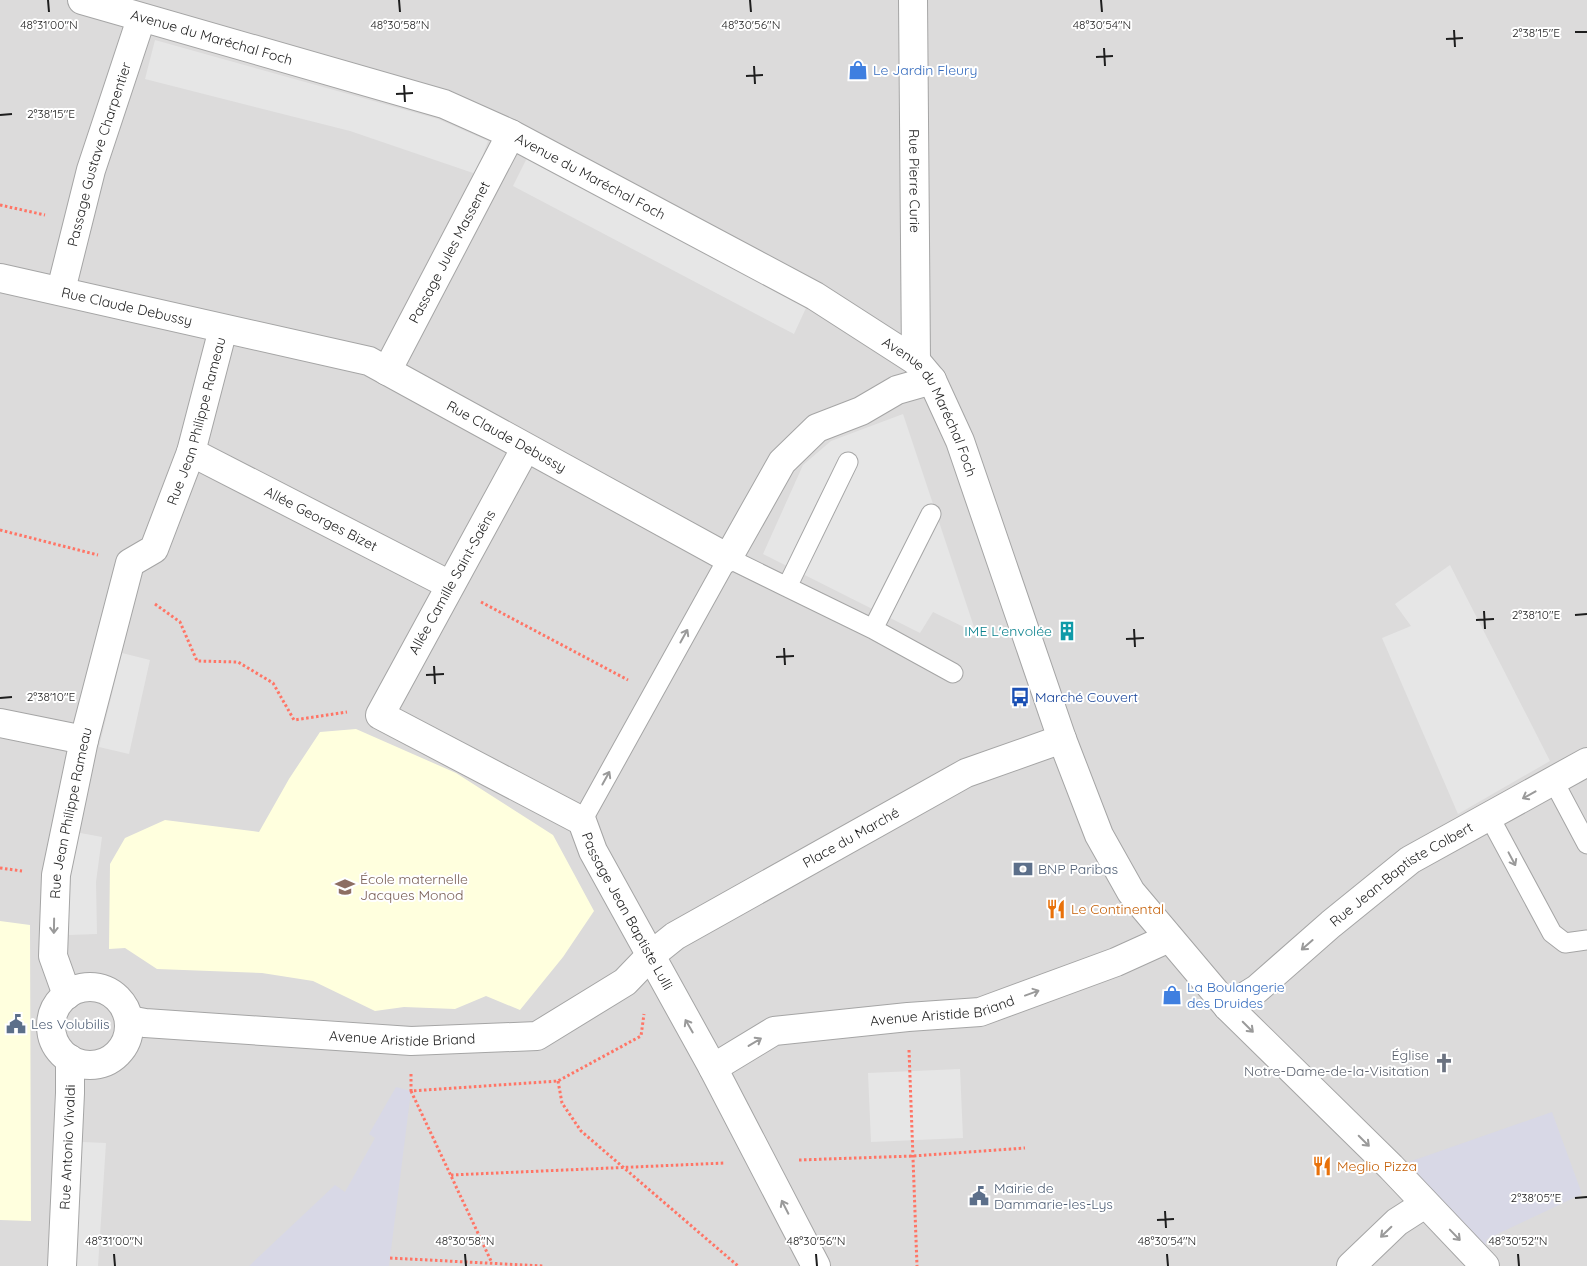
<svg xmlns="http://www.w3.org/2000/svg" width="1587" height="1266" font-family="Quicksand,sans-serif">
  <rect width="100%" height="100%" fill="#f0ece3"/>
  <path fill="#dcdbdb" d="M0 0H1587V1266H0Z"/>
  <path fill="#ffffde" d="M356 729 456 773 553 835 594 911 563 957 520 1010 486 996 455 1009 404 1007 375 1011 313 981 262 973 157 969 125 948 109 949 110 864 125 838 165 820 259 832 289 779 320 732Z
    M0 921 30 925 31 1221 0 1220Z"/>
  <path fill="#e6e6e6" d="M155 40 438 119 488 141 476 174 350 131 145 79Z
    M528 156 806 308 794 334 513 186Z
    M903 414 976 633 933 612 920 633 763 554 803 465 831 441Z
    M1450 565 1550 761 1458 814 1382 638 1411 626 1395 604Z
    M122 653 150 660 129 754 99 747Z
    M75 832 102 837 96 882 97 934 69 935 68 880Z
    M960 1069 963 1138 871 1142 868 1073Z
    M82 1142 106 1143 98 1266H74Z"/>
  <path fill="#d8d8e6" d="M396 1087 411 1091 389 1266H249L335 1185 345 1192 375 1138 369 1134Z
    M1552 1112 1582 1194 1487 1239 1485 1248 1395 1172 1406 1163Z"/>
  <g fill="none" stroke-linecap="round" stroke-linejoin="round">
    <defs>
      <path id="lane" d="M787 587 873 629 931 514
        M873 629 953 673
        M1554 782 1587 844
        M1489 816 1552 933 1565 943 1587 940
        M582 821 728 558 787 587 848 462"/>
      <g id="street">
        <path id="s1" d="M82 0 444 104 511 134 815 296 916 361 932 380 960 441 1062 739 1099 835 1131 892 1228 1007 1391 1167 1485 1266"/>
        <path id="s2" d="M913 0 916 361"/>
        <path id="s3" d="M0 278 369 361 728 558 782 462 817 428 861 411 897 390 932 380"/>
        <path id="s4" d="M61 290 91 170 141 19"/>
        <path id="s5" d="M387 371 511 134"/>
        <path id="s6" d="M525 449 380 715 582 821 593 851 713 1068 816 1266"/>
        <path id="s7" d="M191 452 450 585"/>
        <path d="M0 723 84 740"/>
        <circle cx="90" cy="1026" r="39"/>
        <path id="s8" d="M67 995 53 956 56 875 84 740 130 563 154 549 191 452 223 329"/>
        <path id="s9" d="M1228 1007 1257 989 1331 924 1410 860 1587 762"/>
        <path id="s10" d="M129 1020 145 1023 411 1041 537 1036 625 982 650 956 675 936 966 773 1062 739"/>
        <path id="s11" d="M713 1068 774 1031 908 1017 980 1012 1116 962 1169 938"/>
        <path id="s12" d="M62 1266 70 1093V1059"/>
        <path d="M1351 1266 1397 1222 1425 1204"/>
      </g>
    </defs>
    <use href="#lane" stroke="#a5a5a5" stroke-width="21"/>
    <use href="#street" stroke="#a5a5a5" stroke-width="30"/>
    <path stroke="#ff7566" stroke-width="3" stroke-dasharray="2.5 2.5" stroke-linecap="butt" d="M0 205 45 215
      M0 530 98 555
      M481 602 628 680
      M155 604 180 622 197 661 238 662 273 683 294 720 347 712
      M0 868 22 871
      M909 1050 917 1266
      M411 1074V1091L558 1081 641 1036 644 1014
      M558 1081 562 1103 581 1131 738 1266
      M411 1091 492 1263
      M799 1160 913 1156 1025 1148
      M451 1175 725 1163
      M390 1258 543 1266"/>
    <use href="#lane" stroke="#fff" stroke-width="19"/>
    <use href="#street" stroke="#fff" stroke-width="28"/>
  </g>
  <defs><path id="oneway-shaft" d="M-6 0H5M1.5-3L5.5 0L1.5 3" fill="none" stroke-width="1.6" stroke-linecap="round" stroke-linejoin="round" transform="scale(1.25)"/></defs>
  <g stroke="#9a9a9a">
    <use href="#oneway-shaft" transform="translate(684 636) rotate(-61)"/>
    <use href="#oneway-shaft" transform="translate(606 778) rotate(-61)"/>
    <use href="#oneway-shaft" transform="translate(1529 795) rotate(151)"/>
    <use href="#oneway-shaft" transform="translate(1512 859) rotate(62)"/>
    <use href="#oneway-shaft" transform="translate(54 926) rotate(91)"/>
    <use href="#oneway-shaft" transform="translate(1307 945) rotate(139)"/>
    <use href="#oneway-shaft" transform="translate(1032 993) rotate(-20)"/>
    <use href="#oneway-shaft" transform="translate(689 1026) rotate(-120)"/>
    <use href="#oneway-shaft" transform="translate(1248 1027) rotate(45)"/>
    <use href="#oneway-shaft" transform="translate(755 1042) rotate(-31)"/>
    <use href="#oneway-shaft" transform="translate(1364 1141) rotate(45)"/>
    <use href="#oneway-shaft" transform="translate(785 1207) rotate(-117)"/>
    <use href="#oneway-shaft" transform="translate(1386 1232) rotate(136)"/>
    <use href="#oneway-shaft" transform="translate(1455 1235) rotate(46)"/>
  </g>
  <path fill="none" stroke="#1e1e1e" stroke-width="2" d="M48 0 49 12M399 0 400 12M750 0 751 12M1101 0 1102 12M1454 30 1455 47M1575 32H1587M1446 39 1463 38M1104 48 1105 66M1096 57 1113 56M754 66 755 84M746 76 763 75M404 85 405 102M396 94 413 93M0 115 12 114M1484 611 1485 629M1575 615 1587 614M1476 620 1494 619M1134 629 1135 647M1126 639 1144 638M784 648 785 665M776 657 794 656M434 666 435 684M426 675 444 674M0 698 12 697M1575 1198 1587 1197M1165 1211 1166 1228M1157 1220 1174 1219M114 1254 115 1266M465 1254 466 1266M816 1254 817 1266M1167 1254 1168 1266M1518 1254 1519 1266"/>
  <defs>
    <symbol id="shop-bare" viewBox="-9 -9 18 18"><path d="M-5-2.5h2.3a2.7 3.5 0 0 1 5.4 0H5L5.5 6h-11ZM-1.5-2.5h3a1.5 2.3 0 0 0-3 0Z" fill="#3f7fe0" stroke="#fff" stroke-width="2.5" paint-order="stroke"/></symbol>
    <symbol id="building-bare" viewBox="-9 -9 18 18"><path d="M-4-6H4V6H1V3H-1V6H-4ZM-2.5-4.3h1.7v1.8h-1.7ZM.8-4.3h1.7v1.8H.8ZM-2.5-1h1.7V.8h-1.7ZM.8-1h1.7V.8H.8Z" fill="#0f9aa8" stroke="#fff" stroke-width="2.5" paint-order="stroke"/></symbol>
    <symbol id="bus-bare" viewBox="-9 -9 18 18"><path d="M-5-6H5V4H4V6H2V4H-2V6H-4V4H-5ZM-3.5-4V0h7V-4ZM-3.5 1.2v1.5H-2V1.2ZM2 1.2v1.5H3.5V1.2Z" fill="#1a4fb4" stroke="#fff" stroke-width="2.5" paint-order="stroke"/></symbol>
    <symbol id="bank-bare" viewBox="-9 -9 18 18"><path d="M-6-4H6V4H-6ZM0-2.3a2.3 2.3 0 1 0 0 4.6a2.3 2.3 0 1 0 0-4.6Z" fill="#5c6f8a" stroke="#fff" stroke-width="2.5" paint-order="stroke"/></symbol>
    <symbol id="school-bare" viewBox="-9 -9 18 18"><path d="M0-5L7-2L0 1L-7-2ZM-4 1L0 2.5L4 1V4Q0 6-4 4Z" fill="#8d6e63" stroke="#fff" stroke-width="2.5" paint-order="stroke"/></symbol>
    <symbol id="restaurant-bare" viewBox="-9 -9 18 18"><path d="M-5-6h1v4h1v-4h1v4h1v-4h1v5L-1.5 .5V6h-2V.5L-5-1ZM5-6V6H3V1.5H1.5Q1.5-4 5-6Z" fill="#e8710a" stroke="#fff" stroke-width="2.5" paint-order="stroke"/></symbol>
    <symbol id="civic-bare" viewBox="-9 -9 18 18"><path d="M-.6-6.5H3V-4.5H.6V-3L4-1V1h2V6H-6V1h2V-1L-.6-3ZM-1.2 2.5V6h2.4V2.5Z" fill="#5c6f8a" stroke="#fff" stroke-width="2.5" paint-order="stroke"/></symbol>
    <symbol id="church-bare" viewBox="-9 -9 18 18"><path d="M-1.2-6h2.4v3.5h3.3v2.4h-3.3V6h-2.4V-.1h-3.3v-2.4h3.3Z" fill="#6b7280" stroke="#fff" stroke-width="2.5" paint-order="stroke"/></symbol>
  </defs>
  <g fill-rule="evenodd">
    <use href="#shop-bare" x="844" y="56" width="28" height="28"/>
    <use href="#building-bare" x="1053" y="617" width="28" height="28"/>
    <use href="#bus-bare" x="1006" y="683" width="28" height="28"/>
    <use href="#bank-bare" x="1009" y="855" width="28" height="28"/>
    <use href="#school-bare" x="331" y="873" width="28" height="28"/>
    <use href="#restaurant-bare" x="1042" y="895" width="28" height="28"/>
    <use href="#shop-bare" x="1158" y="981" width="28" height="28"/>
    <use href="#civic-bare" x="2" y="1010" width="28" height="28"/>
    <use href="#church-bare" x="1430" y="1049" width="28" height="28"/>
    <use href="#restaurant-bare" x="1308" y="1152" width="28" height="28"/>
    <use href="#civic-bare" x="965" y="1182" width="28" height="28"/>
  </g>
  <g text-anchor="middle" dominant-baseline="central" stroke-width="4" stroke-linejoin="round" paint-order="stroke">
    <g font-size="14" fill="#1e1e1e" stroke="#fff">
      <text stroke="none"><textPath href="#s1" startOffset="135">Avenue du Maréchal Foch</textPath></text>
      <text stroke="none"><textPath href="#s4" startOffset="141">Passage Gustave Charpentier</textPath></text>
      <text stroke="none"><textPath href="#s1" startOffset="540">Avenue du Maréchal Foch</textPath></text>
      <text stroke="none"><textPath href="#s2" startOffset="181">Rue Pierre Curie</textPath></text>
      <text stroke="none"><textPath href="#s5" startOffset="134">Passage Jules Massenet</textPath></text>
      <text stroke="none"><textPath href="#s3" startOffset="130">Rue Claude Debussy</textPath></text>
      <text stroke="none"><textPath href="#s1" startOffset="960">Avenue du Maréchal Foch</textPath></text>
      <text stroke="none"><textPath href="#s8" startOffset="606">Rue Jean Philippe Rameau</textPath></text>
      <text stroke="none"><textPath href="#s3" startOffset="535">Rue Claude Debussy</textPath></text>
      <text stroke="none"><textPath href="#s7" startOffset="146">Allée Georges Bizet</textPath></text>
      <text transform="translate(452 582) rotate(-61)">Allée Camille Saint-Saëns</text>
      <text stroke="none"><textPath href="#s8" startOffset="186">Rue Jean Philippe Rameau</textPath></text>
      <text stroke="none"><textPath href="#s10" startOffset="782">Place du Marché</textPath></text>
      <text stroke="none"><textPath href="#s9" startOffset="219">Rue Jean-Baptiste Colbert</textPath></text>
      <text stroke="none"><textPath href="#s6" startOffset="632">Passage Jean Baptiste Lulli</textPath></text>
      <text stroke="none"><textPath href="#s11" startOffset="241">Avenue Aristide Briand</textPath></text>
      <text stroke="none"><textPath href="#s10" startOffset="274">Avenue Aristide Briand</textPath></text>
      <text stroke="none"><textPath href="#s12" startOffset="119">Rue Antonio Vivaldi</textPath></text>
    </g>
    <g font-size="14" fill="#366cbe" stroke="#fff" text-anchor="start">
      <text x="873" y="70">Le Jardin Fleury</text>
      <text x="1187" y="987">La Boulangerie<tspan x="1187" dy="16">des Druides</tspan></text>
    </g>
    <g font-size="14" fill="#0d838f" stroke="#fff" text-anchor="end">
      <text x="1052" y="631">IME L'envolée</text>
    </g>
    <g font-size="14" fill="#164399" stroke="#fff" text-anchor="start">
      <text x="1035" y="697">Marché Couvert</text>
    </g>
    <g font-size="14" fill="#4e5e75" stroke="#fff" text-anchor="start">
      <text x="1038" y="869">BNP Paribas</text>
      <text x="31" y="1024">Les Volubilis</text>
      <text x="994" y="1188">Mairie de<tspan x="994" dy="16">Dammarie-les-Lys</tspan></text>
    </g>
    <g font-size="14" fill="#785e54" stroke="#fff" text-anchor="start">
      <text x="360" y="879">École maternelle<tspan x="360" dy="16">Jacques Monod</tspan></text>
    </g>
    <g font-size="14" fill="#c56008" stroke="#fff" text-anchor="start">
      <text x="1071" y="909">Le Continental</text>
      <text x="1337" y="1166">Meglio Pizza</text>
    </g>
    <g font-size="14" fill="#5b616d" stroke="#fff" text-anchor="end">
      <text x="1429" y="1055">Église<tspan x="1429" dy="16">Notre-Dame-de-la-Visitation</tspan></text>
    </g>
  </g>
  <g font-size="12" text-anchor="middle" fill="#1e1e1e" stroke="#fff" stroke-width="4" stroke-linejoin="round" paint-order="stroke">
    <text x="49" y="29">48°31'00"N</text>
    <text x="400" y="29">48°30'58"N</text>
    <text x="751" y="29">48°30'56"N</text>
    <text x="1102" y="29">48°30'54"N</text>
    <text x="1536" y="37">2°38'15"E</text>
    <text x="51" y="118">2°38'15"E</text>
    <text x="1536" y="619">2°38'10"E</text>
    <text x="51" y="701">2°38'10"E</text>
    <text x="1536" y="1202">2°38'05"E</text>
    <text x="114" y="1245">48°31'00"N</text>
    <text x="465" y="1245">48°30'58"N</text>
    <text x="816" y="1245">48°30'56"N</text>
    <text x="1167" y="1245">48°30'54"N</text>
    <text x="1518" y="1245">48°30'52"N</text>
  </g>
</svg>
